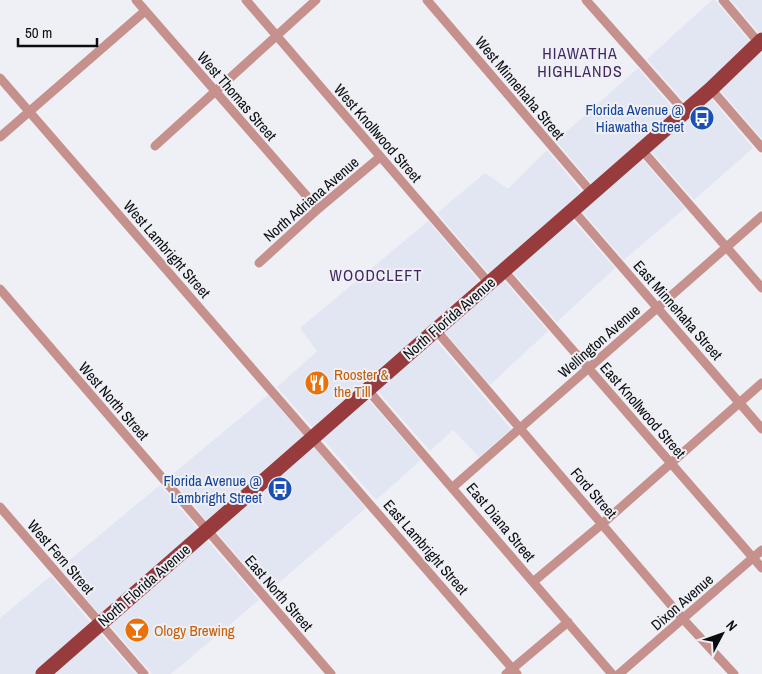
<svg xmlns="http://www.w3.org/2000/svg" width="762" height="674" font-family="'Archivo Narrow',sans-serif">
  <rect width="100%" height="100%" fill="#eef0f6"/>
  <path fill="#e2e6f3" d="M712 0H715L751 43 686 104 647 59Z
    M731 0H762V32L760 34Z
    M762 47V139L719 89Z
    M638 68 676 112 593 185 556 141Z
    M710 97 753 148 694 200 649 149Z
    M547 150 583 193 490 275 437 213 485 173 508 189Z
    M640 157 685 208 624 260 581 210Z
    M571 218 615 268 557 322 512 271Z
    M428 221 481 283 314 429 277 387 317 351 300 328Z
    M503 279 548 331 490 385 443 330Z
    M434 338 511 429 479 457 453 430 430 451 376 389Z
    M268 395 305 437 208 522 169 477Z
    M366 397 421 460 376 500 321 437Z
    M312 445 366 508 268 592 215 530Z
    M160 485 199 530 101 616 60 568Z
    M206 539 259 600 171 674H152L109 624Z
    M51 576 92 624 35 674H0V618Z
    M99 632 136 674H52Z"/>
  <g fill="none" stroke-linecap="round" stroke-linejoin="round">
    <path stroke="#c6908d" stroke-width="9" d="M136 0 318 209
      M246 0 489 283
      M427 0 592 193
      M586 0 685 112
      M723 0 759 43
      M0 78 517 674
      M711 89 762 148
      M0 137 145 11
      M155 146 316 0
      M641 149 762 288
      M572 209 762 429
      M259 263 318 209 380 157
      M504 271 762 568
      M0 289 331 674
      M435 329 683 619 734 674
      M367 389 612 674
      M453 487 762 216
      M0 507 144 674
      M533 582 602 524 762 383
      M506 674 568 622
      M619 674 762 550"/>
    <path stroke="#983b3c" stroke-width="15" d="M43 674 711 89 762 40"/>
  </g>
  <defs>
    <symbol id="bus-disc" viewBox="-11 -11 22 22"><circle r="9.5" fill="#1a4fb4" stroke="#eef0f6"/><path d="M-5-6H5V4H4V6H2V4H-2V6H-4V4H-5ZM-3.5-4V0h7V-4ZM-3.5 1.2v1.5H-2V1.2ZM2 1.2v1.5H3.5V1.2Z" fill="#fff"/></symbol>
    <symbol id="restaurant-disc" viewBox="-11 -11 22 22"><circle r="9.5" fill="#e8710a" stroke="#eef0f6"/><path d="M-5-6h1v4h1v-4h1v4h1v-4h1v5L-1.5 .5V6h-2V.5L-5-1ZM5-6V6H3V1.5H1.5Q1.5-4 5-6Z" fill="#fff"/></symbol>
    <symbol id="bar-disc" viewBox="-11 -11 22 22"><circle r="9.5" fill="#e8710a" stroke="#eef0f6"/><path d="M-6-5H6L.8 .8V4.5H3.5V6h-7V4.5H-.8V.8Z" fill="#fff"/></symbol>
  </defs>
  <g fill-rule="evenodd">
    <use href="#bus-disc" x="688" y="104" width="28" height="28"/>
    <use href="#restaurant-disc" x="303" y="369" width="28" height="28"/>
    <use href="#bus-disc" x="266" y="475" width="28" height="28"/>
    <use href="#bar-disc" x="123" y="616" width="28" height="28"/>
  </g>
  <g text-anchor="middle" dominant-baseline="central" stroke-width="4" stroke-linejoin="round" paint-order="stroke">
    <g font-size="15" fill="#0c0d0f" stroke="#eef0f6">
      <text transform="translate(520 88) rotate(50)">West Minnehaha Street</text>
      <text transform="translate(237 96) rotate(49)">West Thomas Street</text>
      <text transform="translate(378 133) rotate(49)">West Knollwood Street</text>
      <text transform="translate(311 199) rotate(-41)">North Adriana Avenue</text>
      <text transform="translate(167 249) rotate(49)">West Lambright Street</text>
      <text transform="translate(678 310) rotate(49)">East Minnehaha Street</text>
      <text transform="translate(449 318) rotate(-41)">North Florida Avenue</text>
      <text transform="translate(599 341) rotate(-41)">Wellington Avenue</text>
      <text transform="translate(114 401) rotate(49)">West North Street</text>
      <text transform="translate(643 410) rotate(49)">East Knollwood Street</text>
      <text transform="translate(594 493) rotate(49)">Ford Street</text>
      <text transform="translate(501 522) rotate(50)">East Diana Street</text>
      <text transform="translate(426 547) rotate(49)">East Lambright Street</text>
      <text transform="translate(61 557) rotate(49)">West Fern Street</text>
      <text transform="translate(144 585) rotate(-41)">North Florida Avenue</text>
      <text transform="translate(279 593) rotate(49)">East North Street</text>
      <text transform="translate(682 602) rotate(-41)">Dixon Avenue</text>
    </g>
    <g font-size="15" fill="#164399" stroke="#eef0f6" text-anchor="end">
      <text x="684" y="109">Florida Avenue @<tspan x="684" dy="17">Hiawatha Street</tspan></text>
      <text x="262" y="480">Florida Avenue @<tspan x="262" dy="17">Lambright Street</tspan></text>
    </g>
    <g font-size="15" fill="#c56008" stroke="#eef0f6" text-anchor="start">
      <text x="334" y="374">Rooster &amp;<tspan x="334" dy="17">the Till</tspan></text>
      <text x="154" y="630">Ology Brewing</text>
    </g>
    <g font-size="16" letter-spacing="1" fill="#42265f" stroke="#eef0f6">
      <text x="580" y="53">HIAWATHA<tspan x="580" dy="18">HIGHLANDS</tspan></text>
      <text x="376" y="275">WOODCLEFT</text>
    </g>
  </g>
  <g transform="translate(722 634) rotate(49)" stroke="#eef0f6" stroke-width="4" paint-order="stroke">
  <path d="M0-4L9 19L0 12L-9 19Z" fill="#0c0d0f"/>
  <text y="-8" font-size="14" font-weight="bold" text-anchor="middle" fill="#0c0d0f">N</text>
  </g>
  <path d="M18 38v8h79v-8" fill="none" stroke="#0c0d0f" stroke-width="2.5"/>
  <text x="25" y="38" font-size="15" fill="#0c0d0f" stroke="#eef0f6" stroke-width="4" paint-order="stroke">50 m</text>
</svg>
